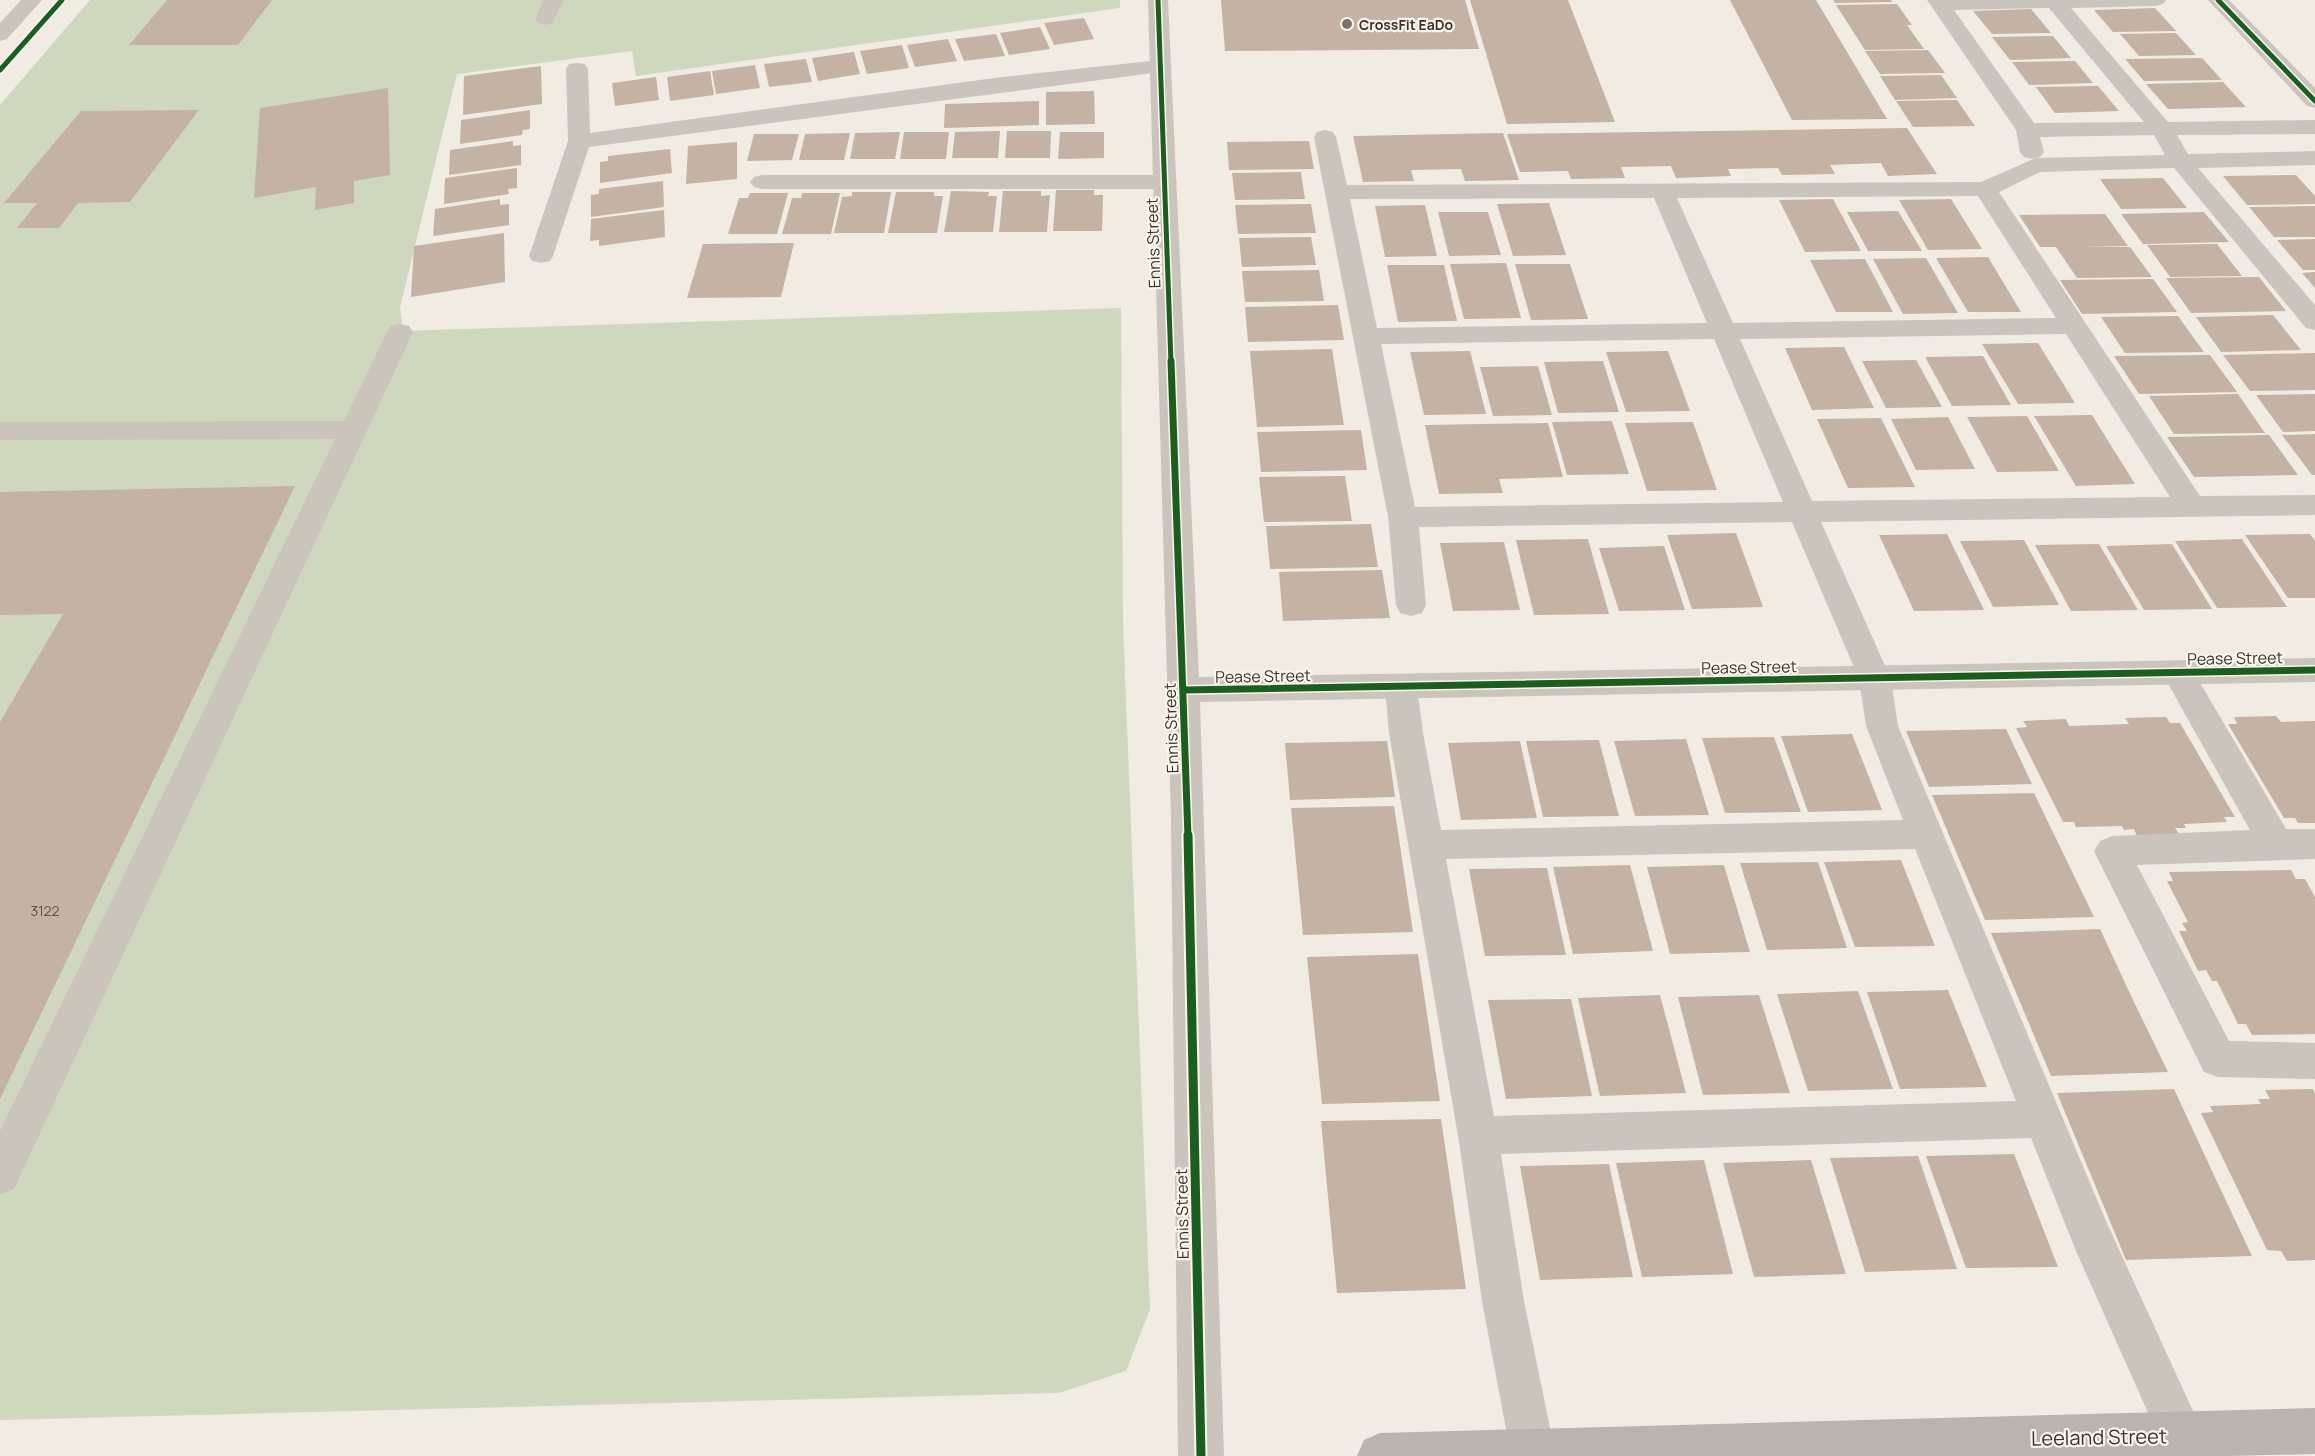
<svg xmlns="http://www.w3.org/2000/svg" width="2315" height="1456" font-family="Manrope,sans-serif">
  <rect width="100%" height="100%" fill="#f0ece4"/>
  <path fill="#cfd7be" d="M90 0H1120V8L636 76 632 51 457 74 400 307 403 331 1121 308 1123 623 1150 1309 1126 1371 1059 1393 0 1420V105Z"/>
  <path fill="#c4b2a5" d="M167 0H272L238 45H129Z
    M1221 0H1465L1479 49 1225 51Z
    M1470 0H1568L1615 122 1507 124Z
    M1730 0H1816L1887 119 1792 120Z
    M1833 0H1891L1892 2 1835 3Z
    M1897 4 1912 25H1907L1924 49 1865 50 1836 5Z
    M2155 8 2176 31 2113 32 2094 10Z
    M2031 9 2051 33 1992 34 1973 11Z
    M1084 18 1094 39 1054 45 1044 23Z
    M1040 27 1050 49 1009 55 1000 33Z
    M2176 33 2196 55 2139 56 2120 34Z
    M996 34 1005 56 964 61 955 39Z
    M2053 36 2071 58 2010 60 1992 37Z
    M948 39 957 61 915 67 907 45Z
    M902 45 909 68 867 74 860 51Z
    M1928 50 1945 73 1880 74 1865 51Z
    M854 52 860 74 818 81 812 58Z
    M2202 58 2222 80 2144 81 2125 59Z
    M806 59 812 82 769 87 764 64Z
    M2075 61 2093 83 2029 85 2012 62Z
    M755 65 760 88 716 94 712 71Z
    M541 66 542 104 463 115 464 76Z
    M710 71 714 95 670 101 667 77Z
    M1941 75 1957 98 1895 100 1880 76Z
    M656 77 659 100 615 106 612 83Z
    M2223 82 2246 107 2168 109 2146 84Z
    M2098 86 2119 111 2055 113 2036 87Z
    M388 88 390 175 354 181V203L315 210 316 187 254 198 260 108Z
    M1094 91 1095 124 1046 125V92Z
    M1957 100 1975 126 1913 127 1896 101Z
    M1039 101V125L944 128 945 104Z
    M199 110 130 202 78 203 59 228H17L37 203H4L81 111Z
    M530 110V129L523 130 522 135 460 144 461 120Z
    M1907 128 1937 174 1888 176 1881 163 1830 165 1835 174 1782 175 1778 168 1728 169 1731 176 1676 178 1671 166 1621 167 1625 178 1571 179 1568 171 1520 172 1507 134Z
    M1000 131 998 158H952L955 132Z
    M1007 131H1051L1050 158H1005Z
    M900 132 895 159H850L855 133Z
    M904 132H949L946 159H900Z
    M1060 132H1104V158L1058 159Z
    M850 133 844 160H799L805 134Z
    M1503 133 1519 180 1465 181 1461 169 1411 170 1414 181 1363 182 1353 136Z
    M754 134H799L792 160 747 161Z
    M513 141V146L521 145V165L449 175 450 150Z
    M1309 141 1314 169 1229 170 1227 142Z
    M737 142V179L686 184 688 146Z
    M670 149 672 173 600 183V162L608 161V156Z
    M517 168V188L508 189 509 194 444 204 445 178Z
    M1301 172 1305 199 1235 200 1232 173Z
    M2296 175 2315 196V204L2247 205 2223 176Z
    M2163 178 2187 208 2121 209 2100 179Z
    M663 181 664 207 591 217V195L599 194V189Z
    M1056 190H1094V195H1103L1102 231H1053Z
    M951 191 989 192 988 196H997L993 232H944Z
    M1003 191H1041V196L1050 195 1047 232H999Z
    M852 192H891L884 233H834L842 197 852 196Z
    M896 192H934V196H943L937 233H888Z
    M750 193H788L777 234H728L739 198H748Z
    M802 193H840L831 234H782L792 198H801Z
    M500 199V205L509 204V225L433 236 435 209Z
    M1833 199 1861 251 1805 252 1779 200Z
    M1951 199 1982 249 1928 250 1899 200Z
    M1549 203 1566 255 1513 256 1497 204Z
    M1311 204 1316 233 1238 234 1235 205Z
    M1425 205 1437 256 1385 257 1375 206Z
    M2315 206V237H2274L2249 207Z
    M664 210 665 237 599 246V240L590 241 591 219Z
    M1898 211 1922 251H1868L1847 212Z
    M1438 212H1488L1501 255 1449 256Z
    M2204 212 2229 242 2143 244 2121 214Z
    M2105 214 2128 246 2080 247H2130L2152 277 2077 278 2056 247H2040L2019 215Z
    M504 233 505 282 411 297 414 246Z
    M1311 237 1316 265 1242 267 1239 238Z
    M2315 239V270H2303L2277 240Z
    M794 243 781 297 687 298 703 244Z
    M2217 244 2242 276 2170 277 2147 245Z
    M1988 257 2021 312H1968L1936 258Z
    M1926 258 1958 313 1903 314 1873 259Z
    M1865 259 1893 312H1836L1810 260Z
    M1506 263 1521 318 1464 319 1450 264Z
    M1515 264H1570L1588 319 1531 320Z
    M1387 265H1444L1457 321 1398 322Z
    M1319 270 1324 301 1245 302 1242 271Z
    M2315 272V288L2302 273Z
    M2259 277 2286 311 2191 313 2166 278Z
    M2153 279 2177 312 2082 314 2060 280Z
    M1338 305 1344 340 1248 342 1245 307Z
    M2273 315 2301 350 2221 352 2196 317Z
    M2178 316 2204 352 2125 353 2101 317Z
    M2038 343 2075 403 2018 404 1982 344Z
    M1844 347 1874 408 1812 410 1785 348Z
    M1332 349 1344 425 1257 427 1250 351Z
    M1470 351 1486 414 1424 415 1410 352Z
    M1668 351 1690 411 1626 412 1606 352Z
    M2315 353V390L2250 391 2223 355Z
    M2210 355 2237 392 2139 394 2114 356Z
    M1983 356 2011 405 1952 406 1925 357Z
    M1916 360 1942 407 1886 408 1862 361Z
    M1603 361 1619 412 1558 413 1544 362Z
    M1538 366 1552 415 1493 416 1480 367Z
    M2238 394 2265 433 2174 434 2149 396Z
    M2315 394V431L2283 432 2256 395Z
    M2092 415 2135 484 2076 486 2034 416Z
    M2027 416 2059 471 1997 472 1967 417Z
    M1948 417 1975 469 1916 470 1891 419Z
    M1881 418 1915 487 1848 488 1817 419Z
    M1612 421 1629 474 1567 475 1552 422Z
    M1693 422 1717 490 1647 491 1625 423Z
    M1548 423 1563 477 1499 479 1503 493 1439 494 1425 425Z
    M1361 430 1367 470 1261 472 1257 432Z
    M2315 434V475H2312L2282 435Z
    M2269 435 2298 475 2194 477 2167 437Z
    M1345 476 1352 521 1264 522 1259 477Z
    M295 486 0 1099V722L63 614 0 615V492Z
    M1371 524 1378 567 1270 569 1266 526Z
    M1736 533 1763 607 1692 609 1667 535Z
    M1947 534 1984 610 1914 611 1879 535Z
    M2310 534 2315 541V598H2288L2245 535Z
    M1588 539 1609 614 1534 615 1516 540Z
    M2242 539 2287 607 2217 608 2175 541Z
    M2024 540 2059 605 1993 607 1960 541Z
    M1504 542 1520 610 1453 611 1440 543Z
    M2099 544 2138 610 2071 611 2035 545Z
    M2172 544 2212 609 2144 610 2106 546Z
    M1664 546 1685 610 1619 611 1599 548Z
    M1382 570 1390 618 1283 621 1279 572Z
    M2276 716 2281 722 2315 721V823H2298L2295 818H2284L2228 724H2237L2234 717Z
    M2166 717 2170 723H2180L2235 817H2224L2227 822 2184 824 2186 828H2175L2179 834 2137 836 2134 829 2124 830 2122 826 2076 827 2074 822H2063L2016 728 2027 727 2023 721 2066 719 2069 726 2129 724 2125 718Z
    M2006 729 2032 784 1929 787 1906 731Z
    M1852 734 1882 810 1808 812 1781 736Z
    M1774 737 1801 812 1725 813 1702 738Z
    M1686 739 1709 815 1635 816 1614 741Z
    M1599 740 1619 816 1543 817 1526 741Z
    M1387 741 1395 797 1290 800 1285 743Z
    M1520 741 1537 818 1461 820 1448 743Z
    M2034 793 2094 917 1985 920 1932 795Z
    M1394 806 1413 932 1303 935 1291 808Z
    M1901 860 1935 946 1855 947 1824 862Z
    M1818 862 1847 948 1767 950 1740 863Z
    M1630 865 1653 951 1573 954 1553 867Z
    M1724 865 1750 952 1670 954 1647 867Z
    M1547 868 1566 955 1485 956 1469 869Z
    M2291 870 2296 879H2305L2315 897V1034L2252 1035 2246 1024H2238L2217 981H2212L2206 970 2198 971 2179 931H2187L2182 923 2188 922 2167 881H2173L2169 872Z
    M2100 929 2133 1000 2168 1072 2051 1076 1991 933Z
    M1418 954 1440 1101 1322 1104 1307 957Z
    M1948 990 1987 1087 1900 1089 1867 992Z
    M1858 991 1893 1089 1808 1091 1777 994Z
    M1660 995 1686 1093 1600 1096 1578 998Z
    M1759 995 1790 1093 1703 1095 1678 997Z
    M1571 999 1592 1096 1506 1099 1488 1000Z
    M2174 1089 2212 1171 2252 1256 2126 1260 2057 1093Z
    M2313 1089 2315 1094V1260L2287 1261 2281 1251 2267 1250 2201 1113 2213 1112 2210 1106 2261 1104 2258 1099H2270L2265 1090Z
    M1441 1119 1466 1289 1337 1293 1321 1121Z
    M2014 1154 2058 1267 1966 1268 1926 1156Z
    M1918 1156 1957 1269 1865 1272 1830 1158Z
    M1704 1160 1733 1274 1642 1277 1616 1163Z
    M1811 1160 1846 1274 1754 1277 1723 1163Z
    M1609 1164 1633 1277 1540 1280 1520 1166Z"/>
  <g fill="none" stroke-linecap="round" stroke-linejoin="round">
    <path fill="#cac4bd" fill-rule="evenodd" d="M544 0H564L552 23 545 25 538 23 535 19Z
      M1927 0H2166L2163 4 2156 6 2071 8 2168 122 2315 120V134L2177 135 2188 154 2315 151V165L2198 168 2315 305V330L2306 328 2174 168 2040 172 1999 192 2200 496 2315 495V515L1821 522 1891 679 1898 726 2106 1221 2204 1435 2197 1451C2184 1456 2178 1456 2165 1451L2076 1251 2031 1138 1501 1154 1524 1301 1555 1452 1553 1456H1511L1482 1301 1458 1136 1389 733 1385 687 1390 678 1401 675 1412 678 1417 687 1423 733 1441 830 1903 820 1866 726 1859 679 1792 522 1419 527 1426 605 1422 613 1411 616 1400 613 1396 605 1388 517 1314 137 1317 132 1325 130 1333 132 1336 137 1347 185 1981 182 2036 158 2165 155 2154 135 2040 137 2044 152 2040 157 2032 159 2024 157 2020 152 2016 130ZM2049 8 2144 122 2034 123 1954 10ZM1978 196 2056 318 1733 323 1677 198ZM1654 198 1707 323 1377 328 1350 199ZM2066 334 2170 497 1812 501 1740 339ZM1714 339 1783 502 1415 507 1381 344ZM1915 849 2016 1101 1494 1116 1446 859Z
      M1160 60 1168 61 1171 66 1168 71 589 147 553 256 550 261 541 263 532 261 529 256 568 141 566 69 569 64 577 63 585 64 588 69 590 133 1002 77Z
      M762 175H1165L1173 177 1177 182 1173 187 1165 189H762L754 187 750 182 754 177Z
      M400 324 409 326 413 332 14 1189 0 1195V1131L335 439 0 440V422L344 421 387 332 391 326Z
      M2178 661 2189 664 2286 829H2315V859L2137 865 2229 1041 2315 1043V1079L2218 1077 2204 1072 2094 851 2100 841 2112 836 2250 830 2162 673 2167 664Z"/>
    <path fill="#cac4bd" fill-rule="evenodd" d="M21 0H42L7 39 0 41V23Z
      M1148 0H1168L1199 677 2315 658V682L1200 702 1224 1456H1178L1171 819Z
      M2208 0H2229L2315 88V108L2307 106Z"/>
    <path fill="#bab4ae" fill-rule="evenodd" d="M2315 1408V1454L2226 1456H1357L1364 1440 1380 1433Z"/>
    <defs>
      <path id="cycleway-far2" d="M1158 0 1171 363
        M2218 0 2315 101
        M0 70 62 0"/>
      <path id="cycleway-far1" d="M1171 361 1188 837
        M1183 690 2315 670"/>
      <path id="cycleway" d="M1188 835 1201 1456"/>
    </defs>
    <use href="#cycleway-far2" stroke="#fbf6ed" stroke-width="8"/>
    <use href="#cycleway-far1" stroke="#fbf6ed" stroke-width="10"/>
    <use href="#cycleway" stroke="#fbf6ed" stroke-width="13"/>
    <use href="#cycleway-far2" stroke="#1b5e20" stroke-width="5"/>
    <use href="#cycleway-far1" stroke="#1b5e20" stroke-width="7"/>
    <use href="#cycleway" stroke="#1b5e20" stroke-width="9"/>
  </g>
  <circle fill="#7a726b" stroke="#fbf6ed" stroke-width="2" cx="1347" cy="24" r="6"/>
  <g text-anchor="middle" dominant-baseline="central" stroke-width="4.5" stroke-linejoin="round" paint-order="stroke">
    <g font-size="14" font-weight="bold" fill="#3b312a" stroke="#fbf6ed" text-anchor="start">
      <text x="1359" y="24">CrossFit EaDo</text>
    </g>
    <g font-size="14" fill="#5d5149">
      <text x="45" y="910">3122</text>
    </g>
    <g font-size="16" fill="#3b312a" stroke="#fbf6ed">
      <text transform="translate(1153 243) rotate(-92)">Ennis Street</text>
      <text transform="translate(2235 658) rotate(-1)">Pease Street</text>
      <text transform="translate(1749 667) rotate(-1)">Pease Street</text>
      <text transform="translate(1263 676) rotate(-1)">Pease Street</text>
      <text transform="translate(1171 728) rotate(-92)">Ennis Street</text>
      <text transform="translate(1182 1214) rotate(-91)">Ennis Street</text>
    </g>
    <g font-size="20" fill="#3b312a" stroke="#fbf6ed">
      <text transform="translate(2099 1437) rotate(-1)">Leeland Street</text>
    </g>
  </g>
</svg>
